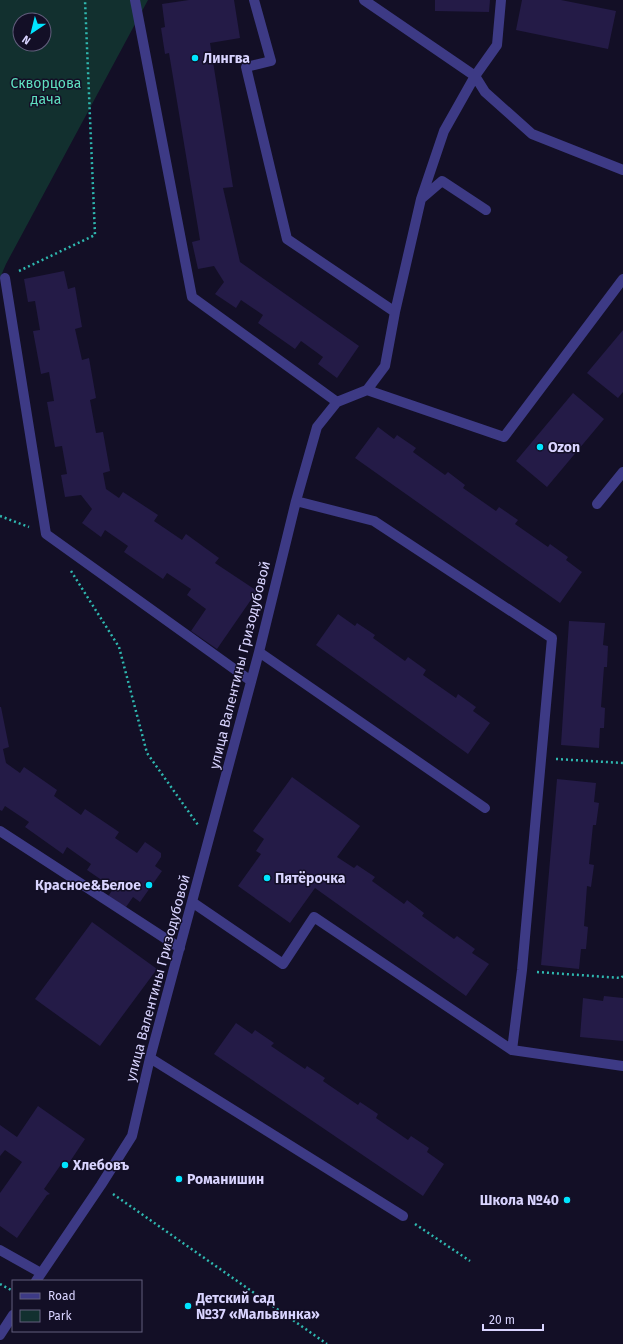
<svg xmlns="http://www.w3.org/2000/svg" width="623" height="1344" font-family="'Fira Sans',sans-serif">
  <rect width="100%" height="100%" fill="#130f26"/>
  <path fill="#12302f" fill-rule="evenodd" d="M0 0H148L6 264 0 278ZM20 20H44V44H20Z"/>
  <path fill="#241b47" d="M189 0H234L240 38 210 43 233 187 223 188 240 262 359 346 337 378 318 364 323 357 301 341 295 349 258 323 263 315 241 300 236 308 215 294 224 282 214 266 198 269 192 242 200 240 169 53 165 54 161 28 165 27 162 4Z
    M435 0H490L489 12 435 11Z
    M522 0H561L616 11 608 49 516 30Z
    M64 271 68 289 75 287 82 327 75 329 82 360 89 358 96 398 90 400 96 433 103 432 110 471 103 473 106 489 119 498 123 492 158 515 154 521 182 540 186 534 219 558 215 563 257 591 217 649 191 631 206 609 187 595 191 589 167 573 163 579 124 552 128 546 105 530 101 537 82 523 92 509 81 495 65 497 61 475 67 474 62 446 55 447 47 402 54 401 49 372 41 374 33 331 40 330 35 301 28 302 24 279Z
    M623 330V392L618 398 587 373Z
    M573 393 604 419 547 487 516 461Z
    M378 427 394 439 397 435 416 448 413 452 445 475 448 472 465 485 463 488 496 511 499 507 518 520 515 524 548 547 550 544 568 557 566 560 582 572 560 603 355 458Z
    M338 614 355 626 357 623 375 635 373 638 405 661 408 657 426 670 423 675 456 698 458 694 476 707 473 711 490 723 468 754 316 645Z
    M569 621 605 623 603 645 608 646 607 667H604L601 707 605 708 604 728H600L599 748 561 745Z
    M0 707H1L9 747 3 749 6 763 20 773 24 767 57 790 54 796 81 815 85 809 119 832 115 838 137 853 145 842 161 853V857L155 866 162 871 140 902 133 897 126 907 107 898 113 889 105 884 106 883 87 870 91 864 67 847 63 854 25 827 29 822 5 806 2 811 0 810Z
    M292 777 360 826 337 857 354 868 357 865 375 877 372 881 404 904 407 900 424 913 422 916 454 939 457 936 475 949 472 953 489 964 466 996 315 888 290 923 238 886 261 854 256 851 264 839 253 831Z
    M557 779 596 783 594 802 599 803 596 825H593L589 864 594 865 591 887 587 886 584 926 588 927 586 949H581L579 969 541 965Z
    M92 922 157 969 100 1046 35 999Z
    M604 996 623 998V1041L580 1037 583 998 603 1001Z
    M236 1023 252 1034 255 1030 274 1043 271 1046 305 1069 307 1066 325 1078 323 1081 358 1105 360 1102 378 1114 376 1118 408 1140 411 1136 429 1148 427 1152 444 1164 423 1196 214 1054Z
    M38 1106 85 1139 69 1163V1167L62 1163 44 1189 50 1194 47 1195 17 1238 0 1226V1193L22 1162 5 1150 0 1156V1125L17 1137Z"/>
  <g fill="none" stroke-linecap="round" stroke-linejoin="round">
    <path stroke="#2fb8b0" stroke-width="2.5" stroke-dasharray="2 3" stroke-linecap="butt" d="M19 271 95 235 85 0
      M0 516 29 527
      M71 571 119 647 147 753 198 825
      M556 759 623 763
      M537 972 621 978 623 976
      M113 1194 327 1344
      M415 1224 470 1261
      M0 1284 13 1291"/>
    <path stroke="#3d3a85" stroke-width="10" d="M135 0 192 297 337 402
      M254 0 271 61 246 67 287 239 395 312
      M364 0 475 76 485 92 532 134 623 170
      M421 199 444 131 475 76 497 45 501 0
      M5 278 46 534 251 681
      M367 390 385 366 395 312 421 199 442 181 486 210
      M597 504 623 472
      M259 652 485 808
      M0 831 180 948
      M192 902 283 964 314 917 512 1050 522 970 552 638 374 521 296 501
      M512 1050 623 1066
      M150 1058 403 1216
      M0 1250 41 1273
      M36 1281 101 1185 132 1136 150 1058 259 652 296 501 317 427 337 402 367 390 504 437 623 279
      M0 1335 13 1315"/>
  </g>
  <g fill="#00e5ff" stroke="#130f26" stroke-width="1.5">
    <circle cx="195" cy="58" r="4"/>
    <circle cx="540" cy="447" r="4"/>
    <circle cx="267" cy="878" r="4"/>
    <circle cx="149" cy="885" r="4"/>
    <circle cx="65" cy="1165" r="4"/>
    <circle cx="179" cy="1179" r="4"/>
    <circle cx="567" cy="1200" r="4"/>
    <circle cx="188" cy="1306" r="4"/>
  </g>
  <g text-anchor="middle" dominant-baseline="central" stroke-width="3" stroke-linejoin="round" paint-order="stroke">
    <g font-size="14" font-weight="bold" fill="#d9d4ff" stroke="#130f26" text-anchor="start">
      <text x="203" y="58">Лингва</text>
      <text x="548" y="447">Ozon</text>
      <text x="275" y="878">Пятёрочка</text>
      <text x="141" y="885" text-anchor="end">Красное&amp;Белое</text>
      <text x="73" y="1165">Хлебовъ</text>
      <text x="187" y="1179">Романишин</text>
      <text x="559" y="1200" text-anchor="end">Школа №40</text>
      <text x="196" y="1298">Детский сад<tspan x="196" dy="16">№37 «Мальвинка»</tspan></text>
    </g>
    <g font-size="14" fill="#5fe0c0" stroke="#130f26">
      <text x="46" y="83">Скворцова<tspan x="46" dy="16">дача</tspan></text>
    </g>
    <g font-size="14" fill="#d9d4ff" stroke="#130f26">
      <text transform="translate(240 665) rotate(-76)">улица Валентины Гризодубовой</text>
      <text transform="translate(158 978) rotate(-75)">улица Валентины Гризодубовой</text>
    </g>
  </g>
  <rect x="12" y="1280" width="130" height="52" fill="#130f26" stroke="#625e7d"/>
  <rect x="20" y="1293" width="20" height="6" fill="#3d3a85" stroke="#625e7d"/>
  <text x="48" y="1300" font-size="12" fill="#d9d4ff">Road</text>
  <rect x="20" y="1310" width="20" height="12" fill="#12302f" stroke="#625e7d"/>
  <text x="48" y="1320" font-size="12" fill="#d9d4ff">Park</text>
  <g transform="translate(32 32) rotate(215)"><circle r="19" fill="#130f26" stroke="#625e7d"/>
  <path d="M0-3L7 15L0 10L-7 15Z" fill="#00e5ff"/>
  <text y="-6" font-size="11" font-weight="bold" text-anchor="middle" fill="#d9d4ff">N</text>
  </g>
  <path d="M483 1324v6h60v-6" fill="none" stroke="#d9d4ff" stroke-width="2"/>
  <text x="489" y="1324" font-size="12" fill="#d9d4ff" stroke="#130f26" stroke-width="3" paint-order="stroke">20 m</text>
</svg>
